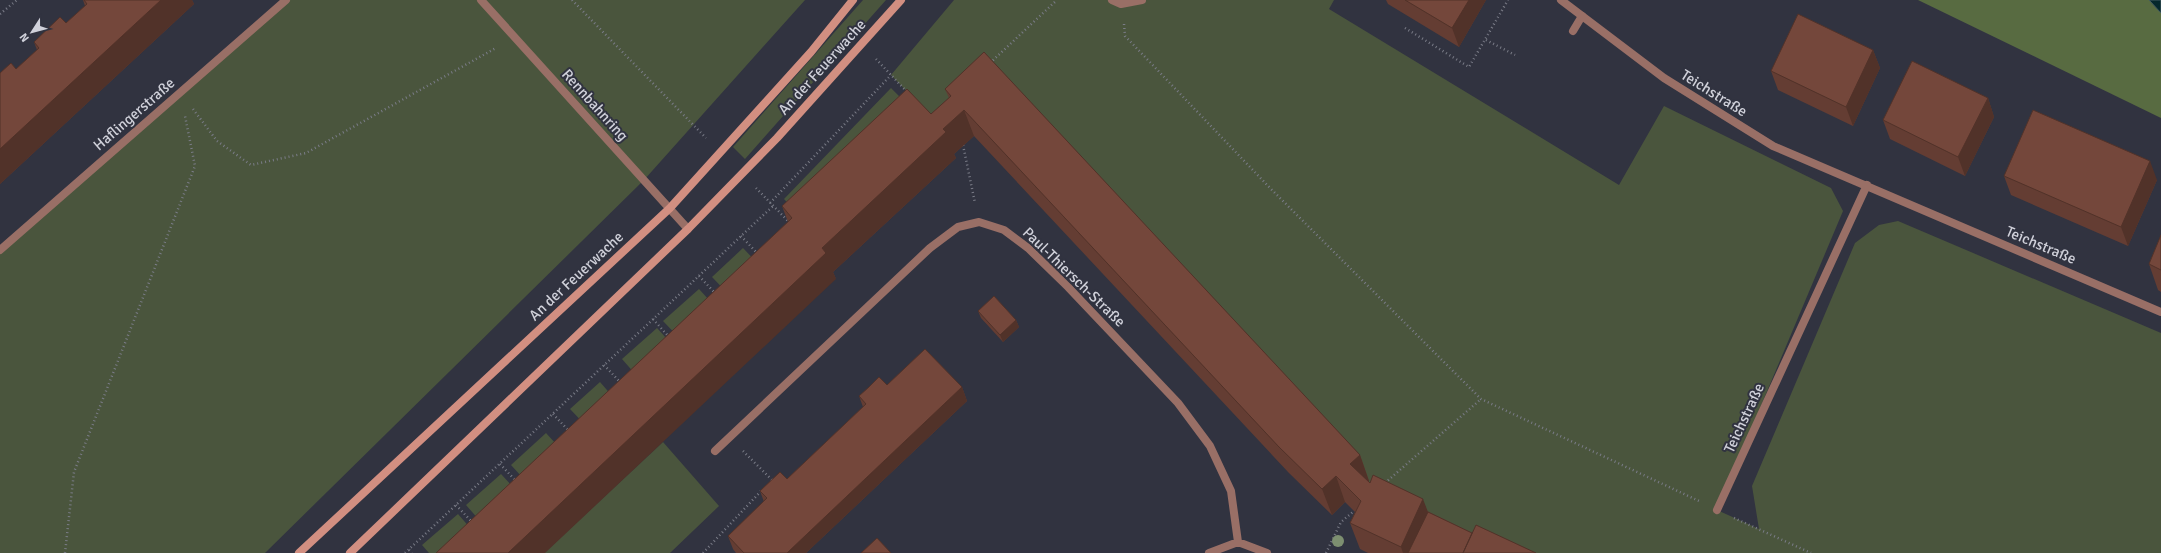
<svg xmlns="http://www.w3.org/2000/svg" width="2161" height="553" font-family="Signika,sans-serif">
  <rect width="100%" height="100%" fill="#313340"/>
  <path fill="#4a553d" d="M286 0H805L644 180 265 553H0V250Z
    M863 0H886L745 159 733 147Z
    M954 0H1334L1329 9 1619 185 1664 106 1831 188 1843 211 1717 510 1759 529 1752 486 1855 243 1879 225 1898 221 2161 333V553H1503L1359 489 1369 481 994 78 950 131 917 102 891 75Z
    M891 88 906 103 794 210 784 199Z
    M743 248 765 271 734 300 712 277Z
    M699 289 720 312 685 344 663 321Z
    M657 328 678 351 643 383 622 359Z
    M600 382 620 405 591 431 570 409Z
    M546 433 568 457 532 488 511 465Z
    M663 442 719 506 670 553H544Z
    M501 474 522 497 487 529 466 505Z
    M458 514 478 537 461 553H429L422 545Z"/>
  <path fill="#586b41" d="M1918 0H2149L2161 13V118Z"/>
  <path fill="#05282c" stroke="#425b60" d="M2149 0H2161V13L2150 1Z"/>
  <g fill="none" stroke-linecap="round" stroke-linejoin="round">
    <path stroke="#7a7c87" stroke-width="2.5" stroke-dasharray="1 3" stroke-linecap="butt" d="M572 0 706 138
      M0 14 17 0
      M1124 24 1125 36 1270 188 1481 399 1699 501
      M1405 28 1469 67 1508 0
      M1486 40 1515 55
      M876 59 908 93
      M990 63 1057 0
      M193 109 217 141 251 165 306 153 496 48
      M963 145 975 203
      M756 188 788 221
      M770 203 891 75
      M741 236 757 253
      M699 276 715 293
      M653 319 669 337
      M604 365 620 382
      M553 414 569 431
      M743 451 772 480 770 482
      M500 464 516 481
      M1385 483 1481 399
      M456 505 472 522
      M1734 518 1811 553
      M409 550 412 553
      M65 553 74 472 195 166 185 116
      M405 553 773 206
      M703 553 762 490
      M1326 553 1341 522 1354 511"/>
    <path stroke="#996f66" stroke-width="8" d="M1573 31 1582 16"/>
    <path stroke="#996f66" stroke-width="8" d="M481 0 688 229
      M1112 0 1121 4 1142 0
      M1561 0 1664 78 1773 146 2161 312
      M0 250 286 0
      M715 451 930 248 958 227 979 222 1004 230 1028 248 1068 287 1178 403 1210 446 1231 491 1238 542
      M1717 510 1867 185
      M1209 553 1238 542 1267 553"/>
    <path stroke="#d28f81" stroke-width="8" d="M299 553 670 208 811 52 853 0
      M350 553 688 229 777 138 901 0"/>
  </g>
  <circle fill="#7d8f70" cx="1338" cy="541" r="6"/>
  <path fill="#643d33" d="M83 0H192L194 4 0 184V73L16 69 37 50 34 42 66 23 85 6Z
    M1386 0H1486L1459 47 1388 4Z
    M1873 50 1880 68 1853 126 1778 90 1771 71Z
    M945 89 1360 455 1369 481 1368 482 1370 483 1472 533 1536 553H1368L1360 549 1350 523 1355 512 1345 502 1332 515 1289 473 974 136 954 154 956 158 833 272 836 279 788 222 782 206 931 114 949 98Z
    M1988 98 1994 117 1965 176 1890 139 1883 120Z
    M2004 176 2157 180 2128 246 2011 195Z
    M2161 235V292L2158 290 2149 264Z
    M978 311 1016 320 1019 327 1003 342 981 318Z
    M887 385 962 387 967 401 806 553H736L733 549 728 536 764 502 760 491 787 479 863 407 859 396Z"/>
  <path fill="#513229" d="M161 0H192L194 4 0 184V149Z
    M1469 0H1486L1459 47 1452 28Z
    M1873 50 1880 68 1853 126 1846 107Z
    M1988 98 1994 117 1965 176 1958 157Z
    M964 110 974 136 954 154 956 158 833 272 836 279 545 553H508L822 248 943 129Z
    M2150 161 2157 180 2128 246 2121 227Z
    M1016 320 1019 327 1003 342 1000 335Z
    M962 387 967 401 806 553H787Z
    M1360 455 1369 481 1359 489 1350 464Z
    M1336 476 1345 502 1332 515 1322 489Z
    M1423 499 1433 525 1420 553H1403L1401 547Z"/>
  <path fill="#74473b" stroke="#513229" d="M84 0H161L0 149V73L11 63 16 69 39 48 34 42 60 17 66 23 87 4Z
    M1405 0H1469L1452 28Z
    M1798 14 1873 50 1846 107 1771 71Z
    M984 52 1360 455 1350 464 1370 483 1373 475 1423 499 1401 547 1350 523 1361 501 1336 476 1322 489 1279 447 964 110 943 129 946 132 822 248 826 253 508 553H436L792 218 782 206 907 89 931 114 951 96 945 89Z
    M1912 61 1988 98 1958 157 1883 120Z
    M2033 110 2150 161 2121 227 2004 176Z
    M2161 235V270L2149 264Z
    M994 296 1016 320 1000 335 978 311Z
    M925 349 962 387 787 553H744L728 536 767 498 760 491 780 472 787 479 866 404 859 396 869 387 879 377 887 385Z
    M1428 512 1472 533 1463 553H1408Z
    M1476 525 1536 553H1463Z
    M877 538 891 553H861Z"/>
  <g text-anchor="middle" dominant-baseline="central" stroke-width="4" stroke-linejoin="round" paint-order="stroke">
    <g font-size="15" fill="#d0d1da" stroke="#313340">
      <text transform="translate(822 67) rotate(-48)">An der Feuerwache</text>
      <text transform="translate(1714 93) rotate(32)">Teichstraße</text>
      <text transform="translate(595 105) rotate(48)">Rennbahnring</text>
      <text transform="translate(134 114) rotate(-41)">Haflingerstraße</text>
      <text transform="translate(2041 245) rotate(23)">Teichstraße</text>
      <text transform="translate(576 276) rotate(-43)">An der Feuerwache</text>
      <text transform="translate(1074 277) rotate(44)">Paul-Thiersch-Straße</text>
      <text transform="translate(1744 418) rotate(-65)">Teichstraße</text>
    </g>
  </g>
  <g transform="translate(32 32) rotate(234)" stroke="#313340" stroke-width="3" paint-order="stroke">
  <path d="M0-3L7 15L0 10L-7 15Z" fill="#d0d1da"/>
  <text y="-6" font-size="11" font-weight="bold" text-anchor="middle" fill="#d0d1da">N</text>
  </g>
</svg>
